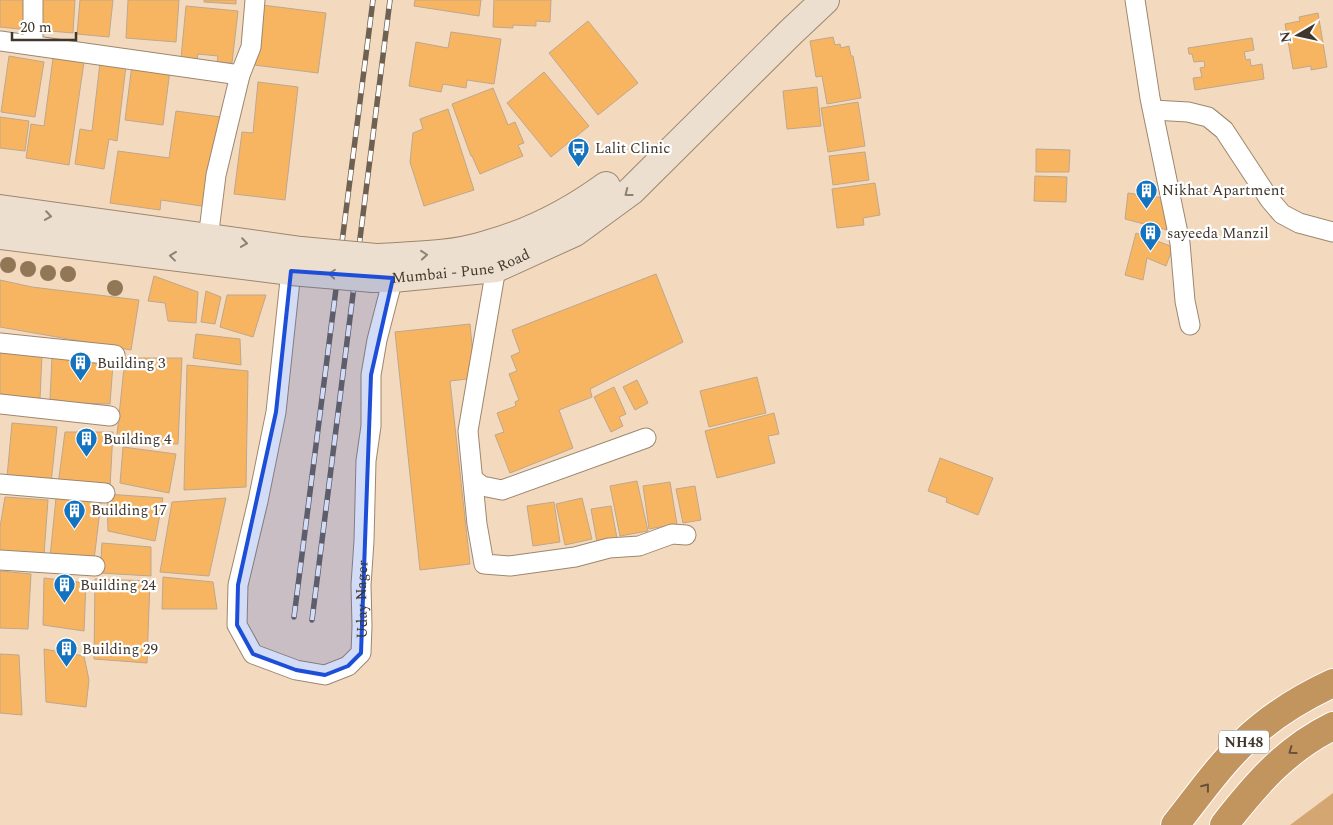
<svg xmlns="http://www.w3.org/2000/svg" width="1333" height="825" font-family="Spectral,serif">
  <rect width="100%" height="100%" fill="#f3dabf"/>
  <path fill="#d4a772" d="M1333 793V825H1290Z"/>
  <path fill="#f8b561" stroke="#bea78d" d="M0 0H32L29 30 0 27Z
    M40 0H75L73 33 38 30Z
    M80 0H113L109 37 77 34Z
    M128 0H179L176 42 126 38Z
    M204 0H236V4L204 2Z
    M415 0H481L479 16 414 6Z
    M494 0H551L550 22 536 21V26L513 25V28L493 27Z
    M262 5 326 13 318 73 254 65Z
    M186 6 238 11 232 63 217 62 218 56 198 54 197 59 181 58Z
    M1318 13 1327 67 1311 70V66L1293 69 1285 24 1300 21 1299 17Z
    M588 21 638 83 598 115 549 53Z
    M451 32 501 39 494 84 467 80 466 88 443 84 441 92 409 86 416 42 448 48Z
    M833 37 835 45 840 44 841 48 849 46 851 56H853L861 98 827 104 822 76 816 77 810 41Z
    M1252 38 1254 50 1244 52 1246 60 1250 59 1251 66 1262 64 1264 79 1195 90 1193 78 1202 77 1200 68 1205 67 1204 61 1194 62 1192 54H1189L1188 48Z
    M9 56 44 62 35 117 1 112Z
    M53 58 84 62 69 165 26 158 31 124 44 126Z
    M100 63 126 66 117 141 109 139 104 169 75 164 80 129 92 131Z
    M132 65 170 70 163 125 125 120Z
    M544 72 589 126 551 157 507 103Z
    M258 82 298 87 285 200 234 194 242 132 253 133Z
    M817 87 821 126 787 129 783 91Z
    M493 88 508 125 515 122 524 143 518 145 523 156 480 174 472 156H471L452 104Z
    M858 102 865 146 828 152 821 108Z
    M448 109 474 190 424 206 410 162 413 133 423 129 420 119Z
    M176 111 221 117 208 207 161 200 160 210 110 203 118 151 169 158Z
    M0 117 29 121 25 151 0 148Z
    M1036 149 1070 150 1069 172H1036Z
    M865 152 869 180 833 185 829 156Z
    M1035 176 1067 177 1066 202 1034 201Z
    M875 183 880 215 863 218 864 225 837 228 832 189Z
    M1128 193 1164 198 1171 231 1125 219Z
    M1136 233 1173 247 1166 266 1147 258 1143 280 1125 275Z
    M656 274 683 342 590 389 592 397 559 410 573 448 510 473 495 435 504 432 497 413 516 406 515 402 519 400 509 374 517 371 511 356 520 352 512 330Z
    M154 276 198 292 196 323 168 321 165 303 148 301Z
    M0 280 32 287 139 300 131 350 0 327Z
    M206 291 221 297 215 324 201 322Z
    M227 295H266L253 337 220 327Z
    M470 324 475 378 450 381 470 564 420 570 395 332Z
    M196 334 240 339 241 365 193 358Z
    M0 351 42 355 40 399 0 396Z
    M52 357 113 364 110 404 76 403 50 399Z
    M125 358H182L178 444H116Z
    M187 365 248 371 246 487 184 490Z
    M757 377 766 413 709 427 700 391Z
    M637 380 648 403 635 410 623 387Z
    M614 387 626 414 619 417 623 426 611 432 594 397Z
    M774 413 779 434 768 436 775 463 717 478 705 431Z
    M12 423 57 427 51 483 7 477Z
    M65 432H113L110 487 58 485Z
    M123 447 176 454 169 493 120 483Z
    M940 458 993 478 978 515 946 502 947 498 928 491Z
    M637 481 648 531 620 536 610 486Z
    M670 482 677 524 649 529 643 486Z
    M695 486 701 520 683 523 676 489Z
    M107 494 163 498 155 541 108 531Z
    M5 497 48 500 44 555 0 554V527Z
    M56 498 101 502 94 560 50 557Z
    M226 498 209 576 160 572 172 502Z
    M582 498 592 539 565 545 556 504Z
    M554 502 560 542 533 546 527 506Z
    M611 506 617 538 597 542 591 509Z
    M102 543 151 547V576L100 573Z
    M0 571 31 574 28 629 0 628Z
    M163 577 213 582 217 609H162Z
    M44 578 86 583 84 631 43 625Z
    M95 579 150 581 147 663 94 659Z
    M44 649 84 656 89 680 86 707 46 702Z
    M0 654 19 655 22 715 0 713Z"/>
  <g fill="none" stroke-linecap="round" stroke-linejoin="round">
    <defs>
      <g id="street">
        <path d="M33 0V45"/>
        <path d="M1135 0 1150 98 1180 243 1185 301 1190 325"/>
        <path d="M0 41 240 75"/>
        <path d="M1153 110 1188 112 1208 117 1224 130 1270 200 1282 214 1299 223 1333 232"/>
        <path d="M208 239 216 175 240 75 251 47 255 0"/>
        <path d="M496 268 468 431 477 524 484 564 510 566 575 557 609 548 639 546 672 534 686 535"/>
        <path id="s1" d="M291 271 276 412 258 501 238 585 237 625 253 654 296 670 325 675 348 666 361 653 362 626 361 585 364 541 366 461 371 426V375L377 340 393 278"/>
        <path d="M0 343 115 355"/>
        <path d="M0 404 110 416"/>
        <path d="M473 479 482 486 502 490 646 438"/>
        <path d="M0 484 105 493"/>
        <path d="M0 560 95 566"/>
      </g>
      <g id="secondary">
        <path d="M0 209 301 251"/>
        <path d="M0 235 291 271"/>
        <path d="M376 258C412 256 451 256 486 245 530 233 569 213 606 186"/>
        <path id="s2" d="M373 278H393L496 268 575 232 631 191 790 33 825 0"/>
      </g>
      <path id="highway" d="M1175 825C1202 791 1227 754 1261 727 1283 709 1307 695 1333 683
        M1224 825C1256 784 1286 749 1333 726"/>
    </defs>
    <use href="#street" stroke="#9d876d" stroke-width="21"/>
    <use href="#secondary" stroke="#9d876d" stroke-width="30"/>
    <use href="#highway" stroke="#fff" stroke-width="30"/>
    <use href="#street" stroke="#fff" stroke-width="19"/>
    <use href="#secondary" stroke="#eddfcf" stroke-width="28"/>
    <use href="#highway" stroke="#c2945e" stroke-width="28"/>
    <defs>
      <path id="rail" d="M294 617 373 0
        M312 620 390 0"/>
    </defs>
    <use href="#rail" stroke="#6f6152" stroke-width="5.5"/>
    <use href="#rail" stroke="#fff" stroke-width="4" stroke-dasharray="11" stroke-linecap="butt"/>
    <defs>
      <path id="secondary-bridge" d="M301 251 376 258
        M291 271 373 278"/>
    </defs>
    <use href="#secondary-bridge" stroke="#9d876d" stroke-width="30" stroke-linecap="butt"/>
    <use href="#secondary-bridge" stroke="#eddfcf" stroke-width="28"/>
  </g>
  <g fill="#917756">
    <circle cx="8" cy="265" r="8"/>
    <circle cx="28" cy="269" r="8"/>
    <circle cx="48" cy="273" r="8"/>
    <circle cx="68" cy="274" r="8"/>
    <circle cx="115" cy="288" r="8"/>
  </g>
  <defs><path id="oneway-chevron" d="M-2-3.5L2.5 0L-2 3.5" fill="none" stroke-width="1.6" stroke-linecap="round" stroke-linejoin="round" transform="scale(1.25)"/></defs>
  <g stroke="#8e8275">
    <use href="#oneway-chevron" transform="translate(628 193) rotate(142)"/>
    <use href="#oneway-chevron" transform="translate(48 216) rotate(8)"/>
    <use href="#oneway-chevron" transform="translate(244 243) rotate(8)"/>
    <use href="#oneway-chevron" transform="translate(424 255) rotate(-5)"/>
    <use href="#oneway-chevron" transform="translate(173 256) rotate(-173)"/>
    <use href="#oneway-chevron" transform="translate(332 274) rotate(-175)"/>
  </g>
  <g stroke="#67523a">
    <use href="#oneway-chevron" transform="translate(1292 751) rotate(144)"/>
    <use href="#oneway-chevron" transform="translate(1206 787) rotate(-52)"/>
  </g>
  <path fill="#1d4ed8" fill-opacity="0.2" stroke="#1d4ed8" stroke-width="4" stroke-linejoin="round" d="M291 271 393 278 371 375 361 653 348 666 325 675 296 670 253 654 237 625 238 585 276 412Z"/>
  <defs>
    <symbol id="bus-pin" viewBox="-11 -11 22 30"><path d="M0 17L-7.5 6A9.5 9.5 0 1 1 7.5 6Z" fill="#1373bf" stroke="#fff"/><path d="M-5-6H5V4H4V6H2V4H-2V6H-4V4H-5ZM-3.5-4V0h7V-4ZM-3.5 1.2v1.5H-2V1.2ZM2 1.2v1.5H3.5V1.2Z" fill="#fff"/></symbol>
    <symbol id="building-pin" viewBox="-11 -11 22 30"><path d="M0 17L-7.5 6A9.5 9.5 0 1 1 7.5 6Z" fill="#1373bf" stroke="#fff"/><path d="M-4-6H4V6H1V3H-1V6H-4ZM-2.5-4.3h1.7v1.8h-1.7ZM.8-4.3h1.7v1.8H.8ZM-2.5-1h1.7V.8h-1.7ZM.8-1h1.7V.8H.8Z" fill="#fff"/></symbol>
  </defs>
  <g fill-rule="evenodd">
    <use href="#bus-pin" x="566" y="136" width="25" height="34"/>
    <use href="#building-pin" x="1134" y="178" width="25" height="34"/>
    <use href="#building-pin" x="1138" y="220" width="25" height="34"/>
    <use href="#building-pin" x="68" y="350" width="25" height="34"/>
    <use href="#building-pin" x="74" y="426" width="25" height="34"/>
    <use href="#building-pin" x="62" y="498" width="25" height="34"/>
    <use href="#building-pin" x="52" y="572" width="25" height="34"/>
    <use href="#building-pin" x="54" y="636" width="25" height="34"/>
  </g>
  <g text-anchor="middle" dominant-baseline="central" stroke-width="4.5" stroke-linejoin="round" paint-order="stroke">
    <rect fill="#fff" stroke="#79726b" stroke-width="1" x="1219" y="730.5" width="50" height="23" rx="4"/>
    <g font-size="14" font-weight="bold" fill="#40362b">
      <text x="1244" y="742">NH48</text>
    </g>
    <g font-size="15" fill="#40362b" stroke="#fff" text-anchor="start">
      <text x="595" y="148">Lalit Clinic</text>
      <text x="1162" y="190">Nikhat Apartment</text>
      <text x="1167" y="233">sayeeda Manzil</text>
      <text x="97" y="363">Building 3</text>
      <text x="103" y="439">Building 4</text>
      <text x="91" y="510">Building 17</text>
      <text x="80" y="585">Building 24</text>
      <text x="82" y="649">Building 29</text>
    </g>
    <g font-size="15" fill="#40362b" stroke="#fff">
      <text stroke="none"><textPath href="#s2" startOffset="89">Mumbai - Pune Road</textPath></text>
      <text stroke="none"><textPath href="#s1" startOffset="564">Uday Nager</textPath></text>
    </g>
  </g>
  <g transform="translate(1298 35) rotate(261)" stroke="#ffffff" stroke-width="4" paint-order="stroke">
  <path d="M0-4L9 19L0 12L-9 19Z" fill="#40362b"/>
  <text y="-8" font-size="14" font-weight="bold" text-anchor="middle" fill="#40362b">N</text>
  </g>
  <path d="M12 32v8h64v-8" fill="none" stroke="#40362b" stroke-width="2.5"/>
  <text x="20" y="32" font-size="15" fill="#40362b" stroke="#ffffff" stroke-width="4" paint-order="stroke">20 m</text>
</svg>
